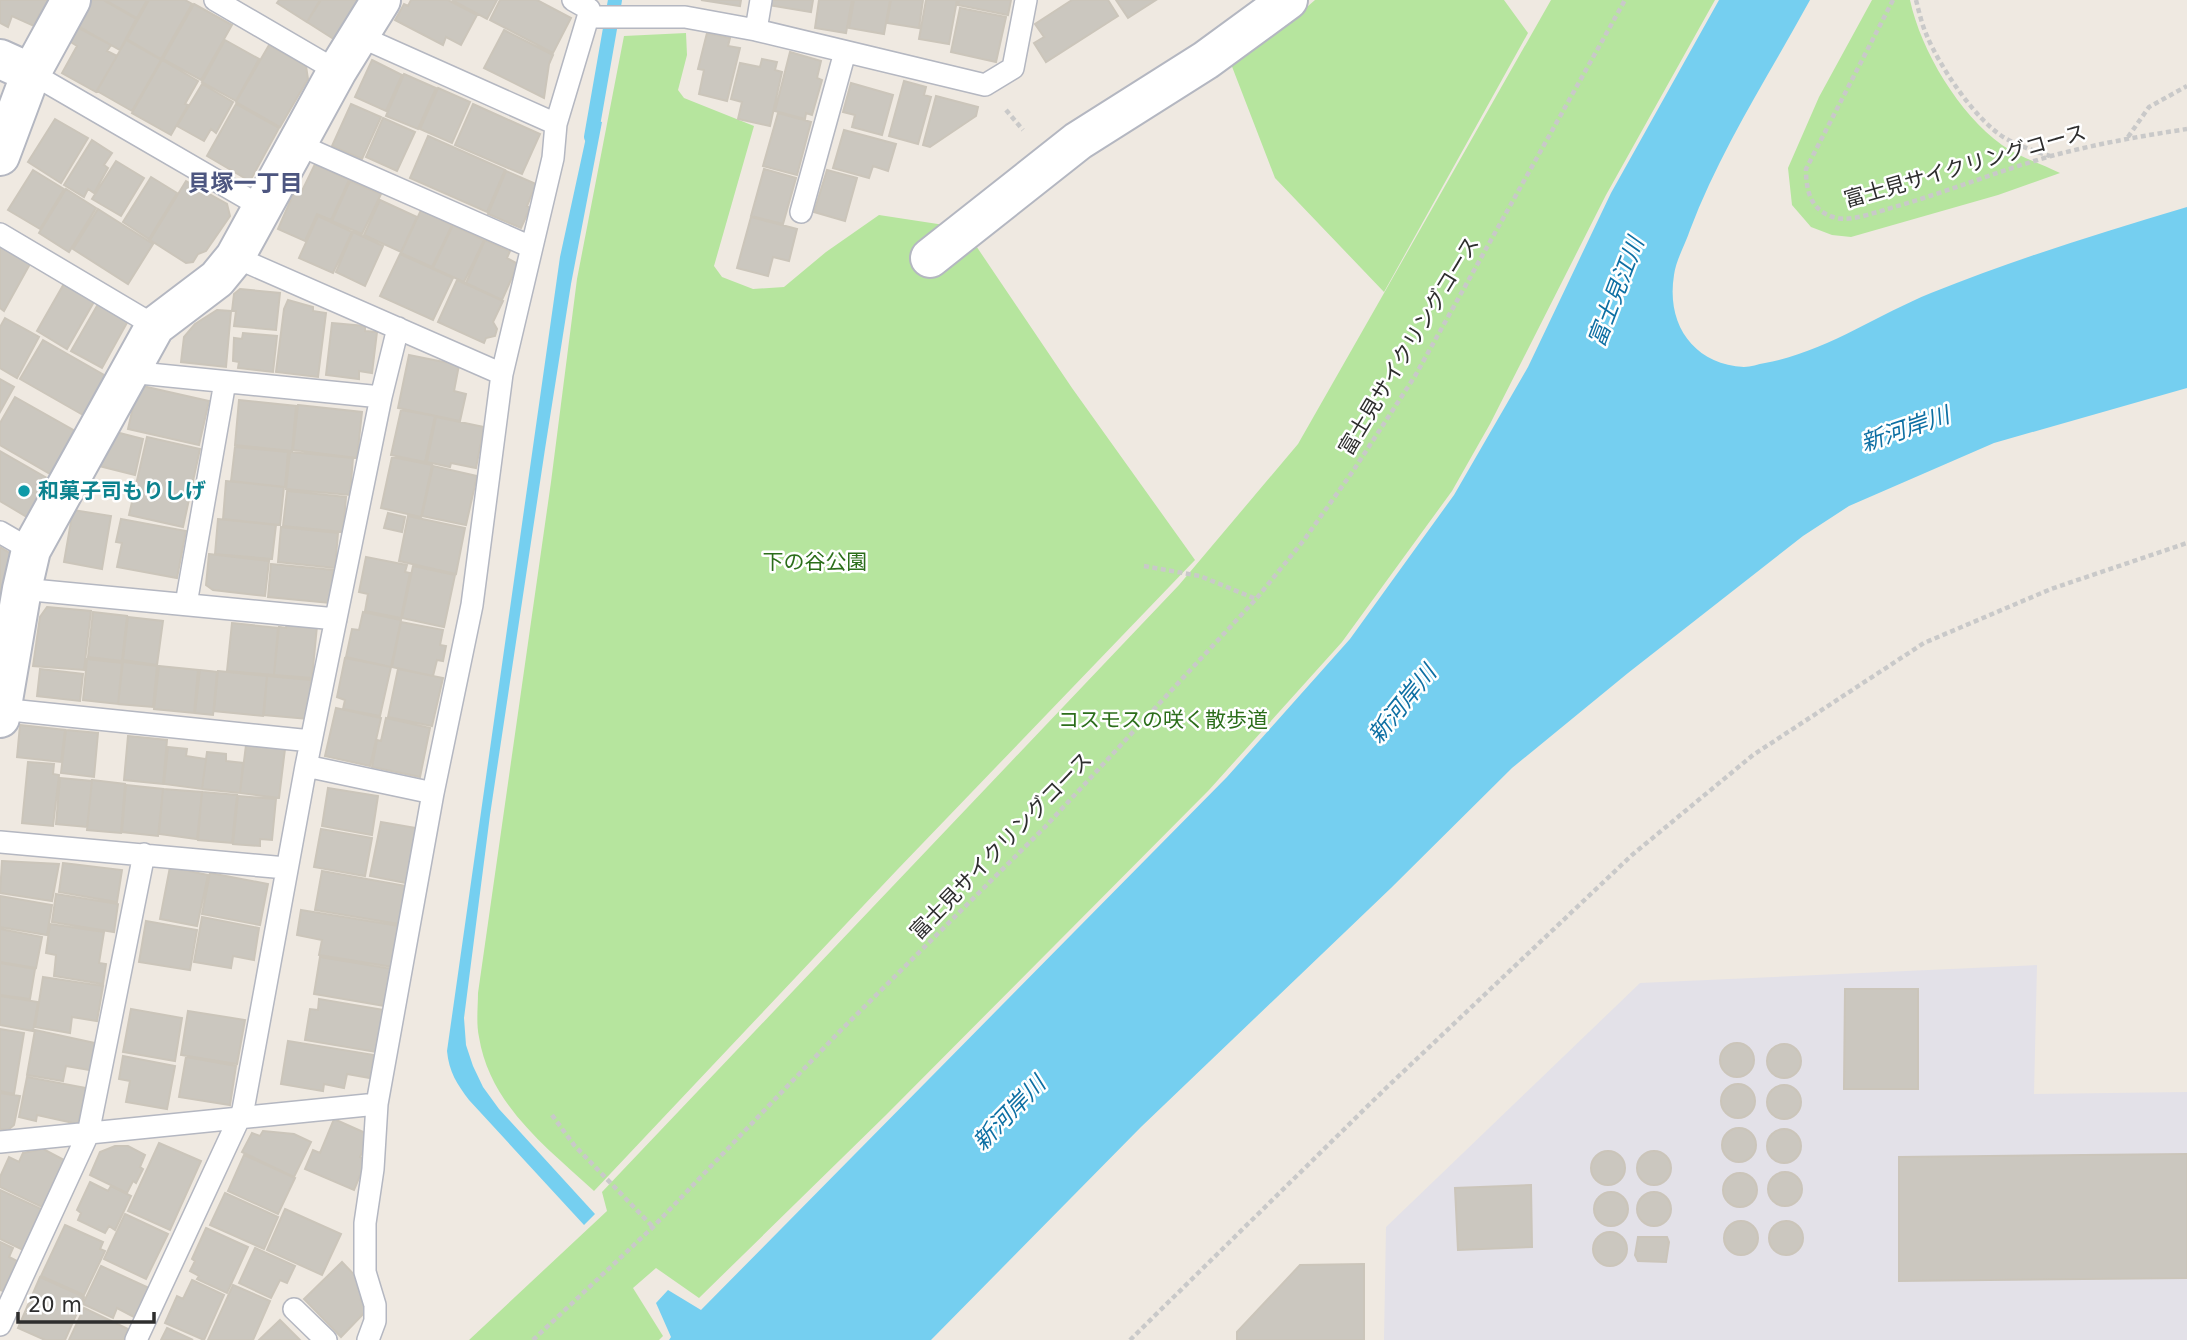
<svg xmlns="http://www.w3.org/2000/svg" width="2187" height="1340" font-family="'DejaVu Sans','Noto Sans JP',sans-serif">
  <rect width="100%" height="100%" fill="#efe9e1"/>
  <path fill="#e3e1e8" d="M2037 965 2034 1094 2187 1092V1340H1384L1386 1227 1640 983Z"/>
  <path fill="#b6e59e" d="M1315 0H1504L1528 33 1384 292 1275 178 1231 64 1285 26Z
    M1551 0H1715L1606 195 1490 424 1452 491 1342 642 1209 790 886 1115 699 1298 656 1268 633 1288 663 1336 659 1340H469L607 1211 602 1192 1179 585 1298 444Z
    M1872 0H1910C1921 51 1959 114 2002 145 2019 157 2042 164 2060 173L1998 195 1851 237 1832 235 1811 227 1792 205 1788 168 1819 97Z
    M686 33 687 55 678 90 684 98 754 126 714 266 722 277 753 289 784 287 826 252 879 215 964 228 1072 388 1195 560 897 870 594 1191C546 1147 490 1105 479 1037 476 1023 478 1007 478 993L551 482 577 279 624 36Z"/>
  <path fill="#75cff0" d="M1719 0H1810C1769 75 1720 150 1690 230 1685 245 1676 260 1674 275 1666 324 1693 364 1744 367 1751 367 1758 364 1765 363 1825 352 1875 316 1931 293 2015 259 2100 233 2187 207V388L1994 443 1849 506 1803 536 1628 673 1512 768 1391 888 1141 1127 931 1340H669L671 1337 656 1303 668 1290 701 1310 1227 777 1350 639 1454 495 1528 367 1611 193Z
    M590 119 602 122 571 284 545 449 490 815 464 1018 466 1045 473 1066 483 1087 499 1109 595 1214 584 1225 469 1100C457 1084 449 1072 447 1051L560 257Z"/>
  <g fill="none" stroke-linecap="round" stroke-linejoin="round">
    <path stroke="#75cff0" stroke-width="14" d="M591 137 615 0"/>
  </g>
  <path fill="#cbc7bf" stroke="#cbc5ba" stroke-width="2" d="M0 0H60L51 21 39 15 34 26 12 16 8 27 0 23Z
    M92 0H103L136 19 120 50 78 26Z
    M105 0H147L137 18Z
    M149 0H185L192 4 161 59 127 39Z
    M279 0H320L307 22 277 3Z
    M321 0H362L337 41 307 22Z
    M411 0H448L477 15 461 45 446 37 443 45 395 20 404 4 408 6Z
    M452 0H497L487 19Z
    M500 0H537L571 18 553 53 490 20Z
    M701 0H741L740 6Z
    M769 0H813L811 12 768 5Z
    M819 0H852L846 33 815 28Z
    M854 0H890L884 34 849 28Z
    M891 0H923L919 28 887 23Z
    M926 0H957L949 44 919 39Z
    M959 0H1011L1008 15 958 5Z
    M1072 0H1108L1118 16 1046 62 1034 43 1044 37 1035 24Z
    M1116 0H1156L1128 18Z
    M194 4 232 25 201 80 163 59Z
    M960 8 1006 17 996 62 951 52Z
    M77 27 111 45 107 51 117 56 96 92 62 73 77 46 69 41Z
    M504 30 553 55 549 64 544 98 484 68Z
    M707 33 730 38 728 46 740 48 727 101 699 94 704 70 698 69Z
    M126 40 161 60 132 111 97 91Z
    M225 40 259 59 236 101 202 82Z
    M269 45 306 66 308 79 280 127 236 102Z
    M790 52 821 61 817 78 822 80 812 115 806 113 805 119 775 111Z
    M762 59 777 62 775 70 782 72 770 126 738 119 742 102 731 99 740 63 760 67Z
    M162 60 198 81 185 104 188 105 171 135 132 113Z
    M372 60 402 75 386 111 355 97Z
    M404 74 436 88 418 129 386 116Z
    M904 81 926 87 924 95 931 97 918 144 889 136Z
    M851 83 893 95 882 135 852 127 855 115 843 112Z
    M202 84 233 102 216 133 211 129 204 141 177 126Z
    M438 88 470 102 452 143 420 129Z
    M936 96 978 107 976 116 930 147 923 145Z
    M236 104 279 128 250 181 207 156Z
    M351 104 381 117 362 159 332 146Z
    M473 104 540 134 522 174 455 145Z
    M778 113 811 122 797 175 763 166Z
    M383 118 415 132 397 171 366 157Z
    M55 119 88 138 61 183 28 162Z
    M844 130 896 144 888 171 873 166 869 178 833 168Z
    M428 136 505 170 487 212 410 178Z
    M92 140 112 153 104 165 108 168 94 193 88 189 84 197 64 185Z
    M116 161 144 178 121 216 92 199Z
    M315 164 349 180 331 220 317 214 305 241 278 229 295 190 301 193Z
    M764 169 796 178 783 224 751 216Z
    M33 170 64 189 40 229 8 210Z
    M827 170 857 178 845 221 814 212Z
    M506 171 536 184 527 206 530 208 521 228 488 214Z
    M151 177 177 193 149 239 123 222Z
    M186 181 227 204 230 216 206 251 198 254 193 262 186 263 150 240Z
    M350 181 381 194 362 234 332 221Z
    M66 189 96 208 69 252 39 233Z
    M380 200 417 217 401 252 364 235Z
    M98 209 153 244 128 284 73 249Z
    M421 210 452 225 432 267 401 253Z
    M318 216 352 232 333 273 299 258Z
    M751 217 797 229 789 261 773 257 768 276 737 268Z
    M453 225 484 240 464 282 433 268Z
    M353 232 383 246 365 286 336 272Z
    M485 240 510 251 507 258 518 264 502 300 466 283Z
    M0 244 31 262 4 311 0 308Z
    M400 254 453 278 433 320 380 296Z
    M457 280 503 301 493 322 497 329 495 336 486 338 484 343 438 322Z
    M65 282 95 300 67 349 37 331Z
    M240 289 280 293 276 330 234 326 236 311H232L234 294Z
    M288 300 313 307V311L326 313 318 377 276 372 284 309Z
    M98 304 128 321 102 368 71 351Z
    M217 310 231 311 226 367 181 362 184 337 195 324Z
    M5 318 39 337 17 378 0 368V327Z
    M332 323 365 326V331L377 332 372 373 359 371V379L326 375Z
    M243 333 277 336 273 372 238 368 239 362 233 361 234 338 242 339Z
    M43 340 106 376 83 415 20 379Z
    M409 355 459 365 454 391 466 394 460 421 398 408Z
    M0 379 14 387 0 412Z
    M138 385 209 401 199 445 128 429Z
    M15 397 82 435 59 479 0 445V423Z
    M239 400 296 406 292 451 235 445Z
    M298 405 362 412 357 458 293 450Z
    M401 410 435 416 425 462 391 455Z
    M436 417 484 427 476 468 451 463 450 467 427 462Z
    M108 430 143 439 135 475 99 466Z
    M147 437 200 449 183 527 129 515Z
    M235 447 288 452 285 487 231 481Z
    M0 451 54 482 32 520 0 501Z
    M290 452 353 458 350 495 286 489Z
    M392 457 432 465 421 517 381 508Z
    M433 466 477 476 466 525 422 516Z
    M226 481 284 487 280 525 223 519Z
    M287 491 346 497 343 532 283 526Z
    M73 510 111 516 102 569 64 562Z
    M388 513 405 517 402 532 384 528Z
    M408 516 465 528 456 574 399 561Z
    M121 519 186 531 177 578 117 567 122 543 116 542Z
    M218 519 276 525 272 559 215 554Z
    M281 527 338 533 335 568 278 562Z
    M0 547 15 556 5 573 0 598Z
    M209 554 269 561 265 596 213 590 206 585Z
    M366 557 407 565 405 572 410 573 401 618 365 611 368 594 359 592Z
    M271 564 333 570 330 603 268 597Z
    M413 566 455 575 444 627 402 618Z
    M47 607 91 611 84 670 33 666 40 617Z
    M93 612 127 616 122 661 88 657Z
    M363 612 401 620 391 667 346 657 352 629 359 630Z
    M128 617 163 621 157 665 123 660Z
    M401 622 443 630 440 645 446 646 443 661 437 660 433 676 392 667Z
    M232 623 278 628 274 675 227 671Z
    M287 623 317 626 312 678 274 675 279 627 286 628Z
    M345 658 391 667 380 716 343 709 345 700 337 697Z
    M87 659 122 663 118 704 83 700Z
    M123 662 157 666 153 707 118 704Z
    M159 666 198 670 194 713 154 709Z
    M40 669 83 674 80 701 37 696Z
    M398 669 443 678 432 726 388 717Z
    M200 670 217 672 213 715 195 713Z
    M218 671 267 676 263 716 214 711Z
    M267 676 311 680 308 719 264 715Z
    M336 708 381 718 370 766 325 756Z
    M386 718 430 728 420 777 372 767 377 740 381 741Z
    M20 725 65 730 61 762 17 757Z
    M66 730 98 733 94 777 61 773Z
    M128 736 167 740 163 784 124 780Z
    M246 745 285 749 279 798 240 793Z
    M168 747 187 749 186 756 206 759 202 789 164 784Z
    M207 752 226 754V761L243 763 240 793 202 789Z
    M28 762 54 764 53 774 59 775 53 826 22 823Z
    M60 778 92 781 87 827 56 824Z
    M92 780 125 784 121 833 87 830Z
    M126 785 163 789 158 836 122 832Z
    M328 788 378 796 372 835 322 826Z
    M163 789 202 792 197 839 159 834Z
    M202 792 237 795 232 843 198 840Z
    M238 796 276 799 272 840 260 839V846L233 844Z
    M381 822 416 828 406 883 370 876Z
    M321 829 372 838 365 876 314 867Z
    M2 861 59 864 52 901 0 893Z
    M63 863 122 870 117 902 59 892Z
    M170 867 208 875 197 926 160 919Z
    M322 871 406 886 399 924 315 910Z
    M210 873 268 884 260 925 202 914Z
    M56 894 118 904 114 932 52 922Z
    M0 896 52 905 47 935 0 927Z
    M301 910 399 926 393 967 319 955 322 940 297 935Z
    M202 917 259 928 254 960 233 956 231 968 194 962Z
    M146 921 197 930 190 970 139 962Z
    M50 924 104 932 99 963 106 964 103 984 54 976 56 955 46 953Z
    M0 929 42 937 36 968 0 962Z
    M320 957 392 969 385 1006 314 994Z
    M0 963 35 969 30 999 0 995Z
    M43 977 103 986 97 1021 72 1017 70 1033 35 1027Z
    M1845 989H1918V1089H1844Z
    M0 996 38 1002 33 1031 0 1025Z
    M319 999 384 1010 377 1052 305 1040 310 1009 318 1010Z
    M131 1009 182 1018 175 1061 123 1052Z
    M188 1011 245 1020 237 1064 181 1055Z
    M0 1029 24 1033 14 1094 0 1091Z
    M35 1030 95 1043 90 1070 66 1066 63 1081 27 1075Z
    M288 1041 374 1055 370 1078 347 1074 344 1088 324 1084 323 1091 281 1084Z
    M1720 1060a17 17 0 1 1 34 0a17 17 0 1 1-34 0Z
    M1767 1061a17 17 0 1 1 34 0a17 17 0 1 1-34 0Z
    M123 1056 175 1066 167 1109 126 1102 130 1081 119 1079Z
    M186 1057 236 1066 230 1105 179 1097Z
    M27 1077 86 1088 78 1124 37 1115 36 1121 19 1117Z
    M1721 1101a17 17 0 1 1 34 0a17 17 0 1 1-34 0Z
    M1767 1102a17 17 0 1 1 34 0a17 17 0 1 1-34 0Z
    M0 1093 20 1096 14 1125 8 1130 0 1129Z
    M334 1119 370 1135 360 1157 367 1159 354 1190 305 1169 313 1150 320 1153Z
    M1722 1145a17 17 0 1 1 34 0a17 17 0 1 1-34 0Z
    M1767 1146a17 17 0 1 1 34 0a17 17 0 1 1-34 0Z
    M263 1131 294 1134 311 1142 294 1177 242 1152 252 1133 260 1136Z
    M159 1143 201 1161 170 1230 128 1211Z
    M115 1146H128L145 1155 140 1167 143 1169 136 1183 133 1181 127 1193 90 1175 100 1152Z
    M43 1149 64 1160 42 1207 0 1187V1177L9 1157 19 1162 23 1153Z
    M1591 1168a17 17 0 1 1 34 0a17 17 0 1 1-34 0Z
    M1637 1168a17 17 0 1 1 34 0a17 17 0 1 1-34 0Z
    M2187 1154V1278L1899 1281V1157Z
    M244 1155 295 1178 278 1214 228 1191Z
    M1768 1189a17 17 0 1 1 34 0a17 17 0 1 1-34 0Z
    M1723 1190a17 17 0 1 1 34 0a17 17 0 1 1-34 0Z
    M90 1182 108 1191 111 1186 131 1196 115 1230 109 1226 105 1233 78 1220 81 1213 77 1210Z
    M1531 1185 1532 1247 1458 1250 1455 1188Z
    M0 1190 41 1209 23 1250 0 1239Z
    M1637 1209a17 17 0 1 1 34 0a17 17 0 1 1-34 0Z
    M1594 1209a17 17 0 1 1 34 0a17 17 0 1 1-34 0Z
    M225 1193 278 1217 264 1249 210 1225Z
    M285 1209 341 1234 322 1275 267 1250Z
    M125 1214 168 1234 146 1279 104 1259Z
    M1724 1238a17 17 0 1 1 34 0a17 17 0 1 1-34 0Z
    M1769 1238a17 17 0 1 1 34 0a17 17 0 1 1-34 0Z
    M65 1225 103 1242 100 1249 105 1251 84 1295 41 1276Z
    M206 1228 248 1247 227 1293 197 1279 199 1276 190 1271 195 1261 192 1259Z
    M1593 1249a17 17 0 1 1 34 0a17 17 0 1 1-34 0Z
    M1638 1237H1667L1669 1242 1666 1262 1638 1261 1635 1255Z
    M0 1242 13 1248 9 1257 17 1261 3 1291 0 1290Z
    M255 1248 295 1266 287 1283 280 1280 271 1298 239 1283Z
    M342 1262 362 1283 358 1287 366 1295 361 1300 369 1308 341 1337 304 1299Z
    M1364 1264V1340H1237V1332L1300 1265Z
    M101 1266 149 1288 136 1318 117 1308 113 1318 83 1304Z
    M40 1277 84 1297 65 1340H45L18 1328Z
    M192 1280 224 1295 204 1340 165 1323 177 1296 183 1299Z
    M233 1285 270 1301 253 1340H208Z
    M84 1308 128 1329 124 1340H69Z
    M280 1320 300 1340H259Z
    M167 1328 193 1340H161Z"/>
  <g fill="none" stroke-linecap="round" stroke-linejoin="round">
    <defs>
      <path id="lane" d="M215 0 337 71
        M588 17H685L756 30 985 85 1013 68 1026 0
        M756 30 761 0
        M359 36 556 124
        M31 73 262 207
        M297 144 531 247
        M801 212 845 52
        M0 234 155 326
        M235 257 502 374
        M129 372 381 397
        M0 532 31 550
        M22 589 336 619
        M186 604 225 382
        M0 709 311 741
        M306 766 433 793
        M0 842 286 868
        M0 1142 377 1104
        M294 1309 326 1340
        M0 1325 88 1134 144 854
        M136 1340 243 1110 306 766 381 397 398 328
        M368 1340 375 1321V1305L365 1272V1223L373 1169 377 1104 433 793 472 605 502 374 553 158 556 124 588 17 589 9 573 0"/>
      <path id="street" d="M0 59 31 73
        M0 156 31 73 71 0
        M930 258 1078 141 1206 60 1288 0
        M0 718 22 589 31 550 155 326 217 279 235 257 337 71 381 0"/>
    </defs>
    <use href="#lane" stroke="#b4b7c1" stroke-width="24"/>
    <use href="#street" stroke="#b4b7c1" stroke-width="42"/>
    <path stroke="#c9c9c9" stroke-width="4.5" stroke-dasharray="5 3.5" stroke-linecap="butt" d="M1893 0 1806 169C1806 192 1811 212 1837 218 1851 222 1879 211 1894 207 1947 192 1998 171 2051 156 2096 144 2141 136 2187 129
      M1916 0C1919 12 1922 25 1927 36 1940 67 1976 121 2005 138 2019 146 2034 151 2050 156
      M1006 110 1023 130
      M2128 137 2149 107 2187 86
      M1144 566 1200 576 1256 599
      M552 1115 574 1145 653 1227
      M533 1340 653 1227 841 1030 1045 827 1256 599 1304 540 1353 471 1415 376 1625 0
      M1130 1340 1385 1089 1632 855 1753 755 1924 643 2051 589 2187 543"/>
    <use href="#lane" stroke="#fff" stroke-width="21"/>
    <use href="#street" stroke="#fff" stroke-width="38"/>
  </g>
  <circle fill="#0f9aa8" stroke="#fff" stroke-width="2.5" cx="24" cy="491" r="7"/>
  <g text-anchor="middle" dominant-baseline="central" stroke-width="5" stroke-linejoin="round" paint-order="stroke">
    <g font-size="21" fill="#2e2e2e" stroke="#fff">
      <text transform="translate(1965 166) rotate(-16)">富士見サイクリングコース</text>
      <text transform="translate(1409 346) rotate(-59)">富士見サイクリングコース</text>
      <text transform="translate(1001 846) rotate(-46)">富士見サイクリングコース</text>
    </g>
    <g font-size="21" font-weight="bold" fill="#0d838f" stroke="#fff" text-anchor="start">
      <text x="38" y="491">和菓子司もりしげ</text>
    </g>
    <g font-size="21" fill="#2c6e1b" stroke="#fff">
      <text x="815" y="562">下の谷公園</text>
      <text x="1163" y="720">コスモスの咲く散歩道</text>
    </g>
    <g font-size="23" font-weight="bold" fill="#4d5680" stroke="#fff">
      <text x="245" y="183">貝塚一丁目</text>
    </g>
    <g font-size="23" font-style="italic" fill="#0d6fa3" stroke="#fff">
      <text transform="translate(1616 292) rotate(-69)">富士見江川</text>
      <text transform="translate(1905 429) rotate(-19)">新河岸川</text>
      <text transform="translate(1402 704) rotate(-51)">新河岸川</text>
      <text transform="translate(1009 1113) rotate(-46)">新河岸川</text>
    </g>
  </g>
  <path d="M18 1312v10h136v-10" fill="none" stroke="#2e2e2e" stroke-width="3.5"/>
  <text x="28" y="1312" font-size="21" fill="#2e2e2e" stroke="#ffffff" stroke-width="5" paint-order="stroke">20 m</text>
</svg>
